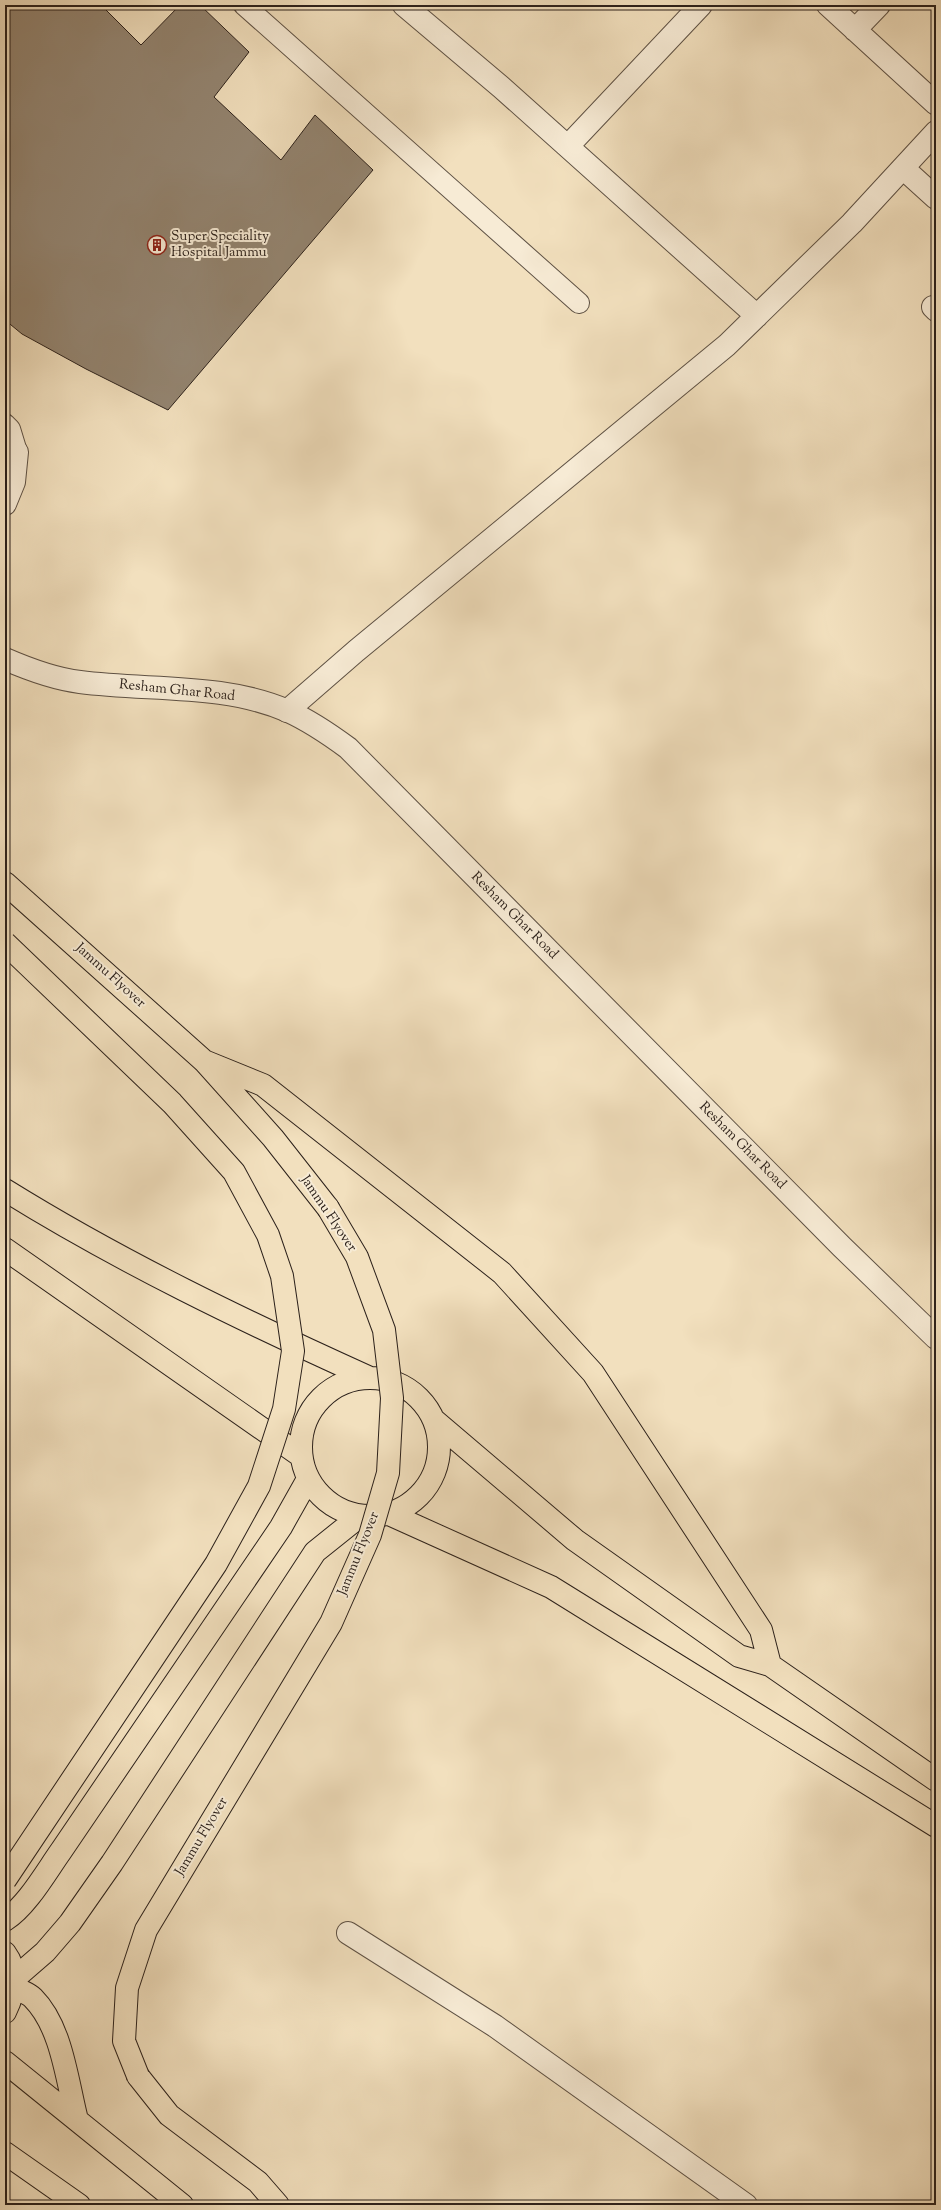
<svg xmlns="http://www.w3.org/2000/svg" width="941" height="2210" font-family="'Sorts Mill Goudy',serif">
  <rect width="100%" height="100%" fill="#f2e0be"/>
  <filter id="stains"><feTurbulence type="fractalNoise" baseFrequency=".005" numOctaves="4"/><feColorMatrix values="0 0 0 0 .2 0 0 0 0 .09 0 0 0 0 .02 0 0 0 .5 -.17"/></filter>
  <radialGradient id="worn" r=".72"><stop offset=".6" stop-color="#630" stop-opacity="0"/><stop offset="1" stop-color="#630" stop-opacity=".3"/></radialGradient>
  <path fill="#938470" stroke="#2c211b" d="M5 5H101L141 45 180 5H200L249 52 214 97 281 160 315 115 373 170 168 410 86 369 22 334 5 320Z"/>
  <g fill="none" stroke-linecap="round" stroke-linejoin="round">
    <defs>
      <path id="service" d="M244 5 579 303
        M5 424 10 429 17 452"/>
      <path id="minor" d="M404 5 501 87 757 316
        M828 5 936 104
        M855 30 879 5
        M568 146 701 5
        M904 169 936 198
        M933 307 936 310
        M5 504 14 482 17 452
        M287 711 356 651 727 345 852 223 936 132
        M348 1933 495 2026 746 2205"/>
      <path id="tertiary" d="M5 659C28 669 55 679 80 682 149 691 224 683 288 711 310 721 329 734 348 748L842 1247 936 1338"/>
      <path id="primary" d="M5 883 204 1061 273 1138 328 1208
        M204 1061 263 1085 502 1273 593 1373 761 1630 770 1665
        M5 1190C121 1262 246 1322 370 1378
        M5 1249 301 1456
        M301 1447a69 69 0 1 1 138 0a69 69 0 1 1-138 0Z
        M435 1421 575 1540 739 1656 770 1665 936 1780
        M389 1514 551 1587 936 1826
        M5 1920C27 1906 46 1872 61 1851L281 1527 308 1479
        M5 1953C19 1972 15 1992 5 2012
        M15 1978 45 1952 70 1923 112 1863 315 1552 360 1516
        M14 1987C20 1991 28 1993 33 1998 62 2027 67 2081 77 2120
        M5 2062 182 2205
        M138 2076 169 2115 258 2182 278 2205
        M5 2153 79 2205"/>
    </defs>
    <use href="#service" stroke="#5e5144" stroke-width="22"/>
    <use href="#minor" stroke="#5e5144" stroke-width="24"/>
    <use href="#tertiary" stroke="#5e5144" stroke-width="24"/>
    <use href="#primary" stroke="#2c211b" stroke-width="24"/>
    <use href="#service" stroke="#f7ebd5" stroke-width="20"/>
    <use href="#minor" stroke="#f7ebd5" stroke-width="22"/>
    <use href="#tertiary" stroke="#f7ebd5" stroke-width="22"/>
    <use href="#primary" stroke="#f2e0be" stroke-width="22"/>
    <defs>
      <path id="primary-bridge" d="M5 943 172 1103 234 1172 268 1235 282 1276 293 1351 284 1409 259 1486 216 1564 5 1880
        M138 2076 124 2041 127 1988 146 1930 331 1623 370 1535 388 1473 392 1398 384 1330 357 1257 328 1208"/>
    </defs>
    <use href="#primary-bridge" stroke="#2c211b" stroke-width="24" stroke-linecap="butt"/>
    <use href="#primary-bridge" stroke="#f2e0be" stroke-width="22"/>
  </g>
  <defs>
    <symbol id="building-ring" viewBox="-11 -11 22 22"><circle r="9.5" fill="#f7ebd5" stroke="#8f2418" stroke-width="1.5"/><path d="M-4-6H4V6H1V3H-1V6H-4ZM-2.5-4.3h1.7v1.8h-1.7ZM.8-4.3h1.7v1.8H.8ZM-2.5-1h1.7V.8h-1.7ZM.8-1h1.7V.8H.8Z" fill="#8f2418"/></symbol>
  </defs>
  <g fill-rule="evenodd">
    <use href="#building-ring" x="146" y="234" width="22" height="22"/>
  </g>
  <g text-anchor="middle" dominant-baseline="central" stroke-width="4" stroke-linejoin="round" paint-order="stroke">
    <g font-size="14" fill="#2c211b" stroke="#f7ebd5" text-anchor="start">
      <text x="171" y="237">Super Speciality<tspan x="171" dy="16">Hospital Jammu</tspan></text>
    </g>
    <g font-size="14" fill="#2c211b" stroke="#f7ebd5">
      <text transform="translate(177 691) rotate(6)">Resham Ghar Road</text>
      <text transform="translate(514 916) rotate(45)">Resham Ghar Road</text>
      <text transform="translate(110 976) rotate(42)">Jammu Flyover</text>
      <text transform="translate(742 1146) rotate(45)">Resham Ghar Road</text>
      <text transform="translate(328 1214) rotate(56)">Jammu Flyover</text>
      <text transform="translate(359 1554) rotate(-68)">Jammu Flyover</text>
      <text transform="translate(202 1837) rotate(-59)">Jammu Flyover</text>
    </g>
  </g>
  <rect width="941" height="2210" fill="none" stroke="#f2e0be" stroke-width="20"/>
  <rect x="6" y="6" width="929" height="2198" fill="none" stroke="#2c211b" stroke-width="2"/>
  <rect x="10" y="10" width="921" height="2190" fill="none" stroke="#2c211b"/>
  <rect width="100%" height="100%" filter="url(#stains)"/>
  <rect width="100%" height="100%" fill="url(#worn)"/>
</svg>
